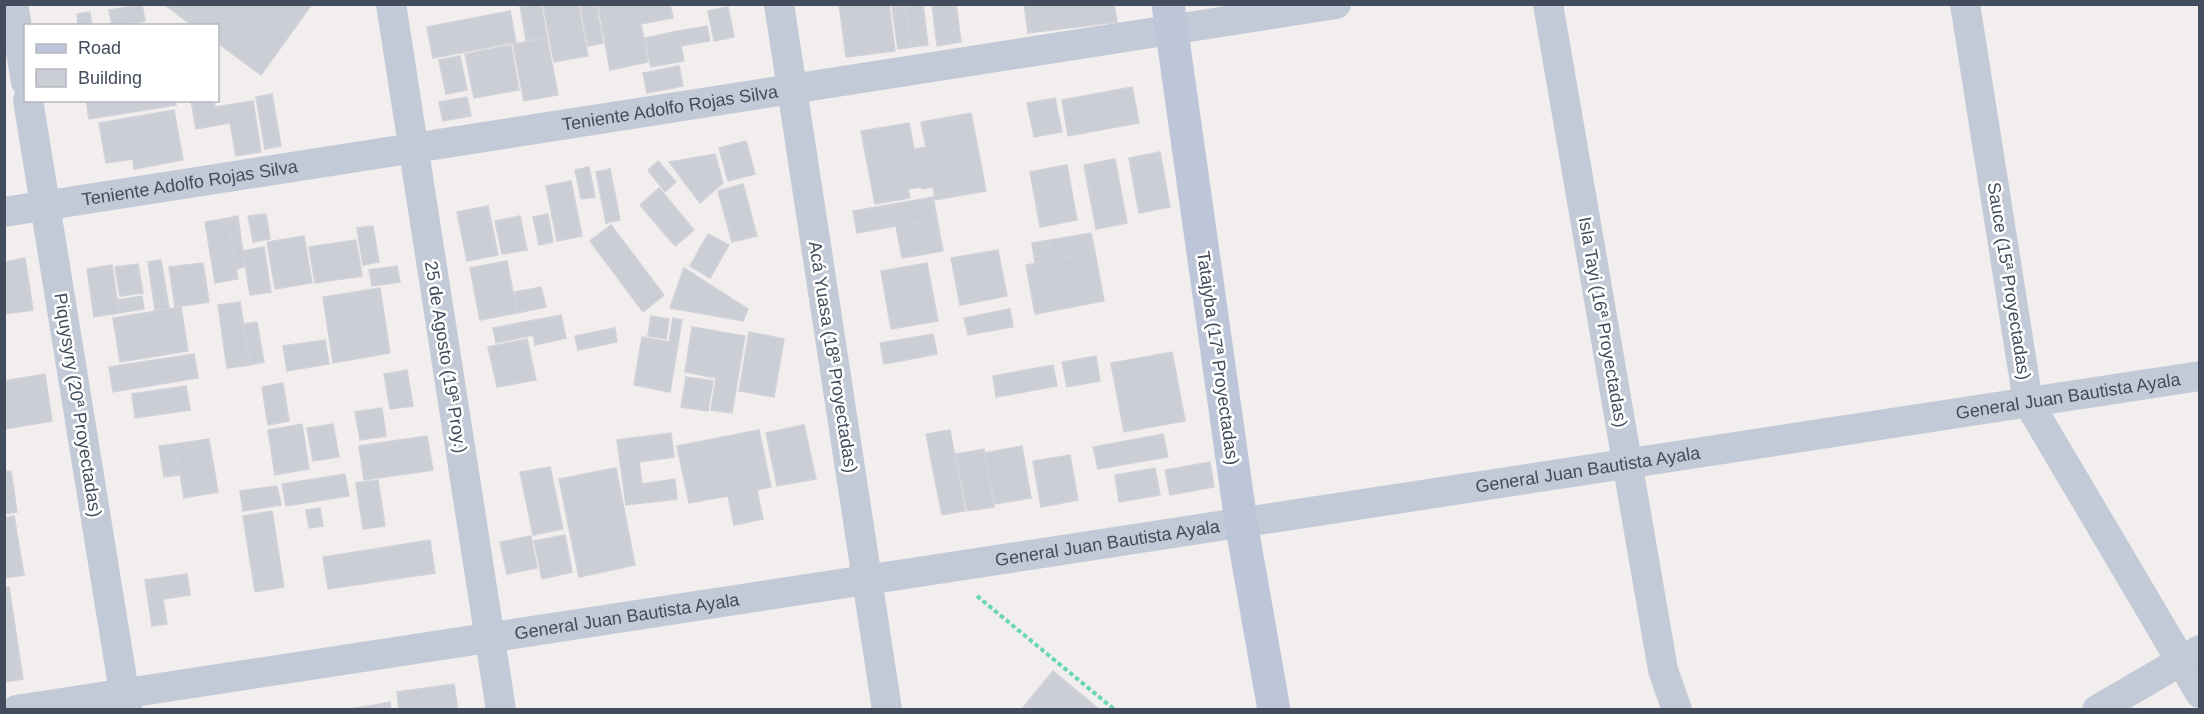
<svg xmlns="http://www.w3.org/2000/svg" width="2204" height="714" font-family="Arial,sans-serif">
  <rect width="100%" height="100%" fill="#f1eeed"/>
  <path fill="#ccced6" stroke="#d1d1da" stroke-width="1.5" d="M164 4H312L261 75 218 43V26H193Z
    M529 4H541L547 37 526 40 520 6Z
    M543 4H578L588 56 554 62Z
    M580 4H596L603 43 588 46Z
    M598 4H670L673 18 641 24 648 62 610 70Z
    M839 4H889L895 51 846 57Z
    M923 4 928 45 911 47 904 4Z
    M932 4H956L961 42 937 46Z
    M1024 4H1114L1117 22 1028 33Z
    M142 5 145 21 112 26 109 10Z
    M905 5 911 47 898 49 892 7Z
    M728 7 734 37 714 41 708 11Z
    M510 11 516 42 433 58 427 27Z
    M90 12 92 26H78L77 14Z
    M707 26 710 41 681 46 678 31Z
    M678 31 684 61 651 67 645 38Z
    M547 38 558 95 524 101 513 44Z
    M511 45 519 90 474 98 465 54Z
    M460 56 467 90 446 94 439 60Z
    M679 66 683 86 647 93 643 73Z
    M1132 87 1139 123 1068 136 1062 100Z
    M272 94 281 146 265 149 256 97Z
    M467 97 471 116 443 121 439 102Z
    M1055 98 1062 132 1034 137 1027 103Z
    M86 100H176V105L89 119Z
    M191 100H214L215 107 253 101 261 152 236 156 230 123 196 129Z
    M174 110 183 160 134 169 133 159 106 163 99 123Z
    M971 113 986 191 935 200 933 187 922 189 921 187 908 189 910 198 875 204 861 131 909 123 914 149 926 147 921 122Z
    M746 141 755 174 728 181 719 148Z
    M1160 152 1170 207 1139 213 1129 158Z
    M715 154 723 183 700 203 669 162Z
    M1115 159 1127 223 1096 229 1084 165Z
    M658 161 676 182 665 192 648 170Z
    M1067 165 1077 220 1040 227 1030 172Z
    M589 167 595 197 581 199 575 170Z
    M610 169 620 220 606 223 596 172Z
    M571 181 582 236 557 241 546 186Z
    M743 184 757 236 732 242 718 191Z
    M659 188 694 230 675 246 640 205Z
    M933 197 937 219 857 233 853 211Z
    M488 206 498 255 467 261 457 212Z
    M266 214 270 239 253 242 248 216Z
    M548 214 553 242 539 245 533 217Z
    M238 216 245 267 236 269 228 218Z
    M520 216 527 250 502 254 495 221Z
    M228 218 238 279 215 283 205 222Z
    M937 219 943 251 902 258 896 226Z
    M611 225 664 295 643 312 590 241Z
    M373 226 379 262 363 265 357 228Z
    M1091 233 1095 252 1052 260 1049 240Z
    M708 234 729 245 710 278 690 266Z
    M304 236 312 283 275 289 267 242Z
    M356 240 362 276 315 283 309 247Z
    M1049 240 1052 260 1035 263 1032 243Z
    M264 247 271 292 250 295 243 251Z
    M998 250 1007 296 960 305 951 258Z
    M1095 252 1104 301 1035 314 1026 265Z
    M25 258 33 310 4 314V262Z
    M161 260 169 308 155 310 148 262Z
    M507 261 517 313 480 320 470 268Z
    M203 263 209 302 175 307 169 267Z
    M927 263 938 321 891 329 881 271Z
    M138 264 143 293 120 296 115 267Z
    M112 265 119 313 94 317 87 269Z
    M397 266 400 282 372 286 369 270Z
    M684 268 748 309 743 321 670 308Z
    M541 287 546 307 517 313 514 292Z
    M380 288 390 353 333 363 323 297Z
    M142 296 144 309 119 313 118 300Z
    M240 302 250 365 227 368 218 305Z
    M181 307 188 351 120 362 113 318Z
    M1010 309 1013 327 968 335 964 318Z
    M561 315 566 338 535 345 533 335 496 343 493 328Z
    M651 316 669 319 666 339 648 336Z
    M673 318 682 320 670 392 634 385 642 337 669 342Z
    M257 322 264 362 250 365 243 324Z
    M692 327 745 336 732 413 711 410 716 378 685 372Z
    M615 328 617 342 578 350 575 336Z
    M749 332 784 339 774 397 739 391Z
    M933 334 937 354 884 364 880 343Z
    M527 339 536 380 497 387 488 347Z
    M325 340 329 364 287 371 283 346Z
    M1172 352 1185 421 1124 432 1111 363Z
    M194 354 198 378 113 392 109 367Z
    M1096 356 1100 381 1067 387 1062 362Z
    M1053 365 1057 386 996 397 993 376Z
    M407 370 413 406 390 409 384 374Z
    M45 374 52 421 4 429V381Z
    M686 377 713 381 708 411 681 407Z
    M283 383 289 421 268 425 262 387Z
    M186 386 190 410 135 418 132 394Z
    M382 408 386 436 360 440 355 412Z
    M302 424 309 469 275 475 268 430Z
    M333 424 339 457 313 461 307 428Z
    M804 425 816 479 777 486 766 433Z
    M759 430 771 487 757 490 763 519 734 525 728 496 689 503 677 446Z
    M950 430 965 511 942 515 926 434Z
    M671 433 674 457 639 462 642 484 675 479 677 499 626 505 617 440Z
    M1163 434 1168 457 1098 469 1093 447Z
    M427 436 433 470 364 480 359 446Z
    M209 439 218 492 184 498 175 444Z
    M175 444 180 475 164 477 159 446Z
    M1022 446 1031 498 995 504 985 453Z
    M984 449 994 507 967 511 956 454Z
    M1070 455 1078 500 1041 507 1033 461Z
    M1210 462 1214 487 1170 495 1165 470Z
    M550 467 563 529 533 535 520 472Z
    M616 468 635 565 579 577 559 479Z
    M1155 468 1160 495 1119 502 1115 475Z
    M11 471 17 512 4 514V472Z
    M345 474 349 496 286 506 282 484Z
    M378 480 385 526 363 529 356 483Z
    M277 486 281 505 243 511 240 491Z
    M320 508 323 526 309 528 306 510Z
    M272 511 284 587 255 592 243 516Z
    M14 516 24 575 4 578V518Z
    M565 535 572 572 542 579 534 541Z
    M531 536 537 568 507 574 500 542Z
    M430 540 435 573 328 589 323 557Z
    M187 574 190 595 163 599 167 624 152 626 145 580Z
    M9 587 23 679 4 682V588Z
    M1053 671 1100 710H1021Z
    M454 684 458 710H399L397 692Z
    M390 702 391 710H381L380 704Z
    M380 704 381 710H344Z"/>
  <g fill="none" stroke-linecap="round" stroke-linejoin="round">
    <path stroke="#69d6b6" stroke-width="4" stroke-dasharray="4.5 3" stroke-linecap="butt" d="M977 596 1115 710"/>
    <g stroke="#c2c9d7" stroke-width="30">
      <path d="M13 4 26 82"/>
      <path d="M391 4 501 710"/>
      <path d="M779 4 887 710"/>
      <path d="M1548 4 1663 670 1677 710"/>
      <path d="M1965 4 2028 402 2200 693"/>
      <path d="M28 100 127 710"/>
      <path id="s1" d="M4 212 1336 4"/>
      <path id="s2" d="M16 710 2200 376"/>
      <path d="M2097 710 2200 650"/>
    </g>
    <path stroke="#bdc5d9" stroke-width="33" d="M1168 4 1241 522 1274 710"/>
  </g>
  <g text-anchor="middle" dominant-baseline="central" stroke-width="5" stroke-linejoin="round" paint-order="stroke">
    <g font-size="18" fill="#434c5d" stroke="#fff">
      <text stroke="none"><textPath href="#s1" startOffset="674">Teniente Adolfo Rojas Silva</textPath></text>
      <text stroke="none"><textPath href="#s1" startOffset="188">Teniente Adolfo Rojas Silva</textPath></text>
      <text transform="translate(2009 281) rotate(81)">Sauce (15ª Proyectadas)</text>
      <text transform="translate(1603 322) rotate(80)">Isla Tayi (16ª Proyectadas)</text>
      <text transform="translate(446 357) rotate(81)">25 de Agosto (19ª Proy.)</text>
      <text transform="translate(833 357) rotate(81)">Acá Yuasa (18ª Proyectadas)</text>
      <text transform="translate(1218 358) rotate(82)">Tatajyba (17ª Proyectadas)</text>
      <text stroke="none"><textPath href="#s2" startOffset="2076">General Juan Bautista Ayala</textPath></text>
      <text transform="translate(78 405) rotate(81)">Piquysyry (20ª Proyectadas)</text>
      <text stroke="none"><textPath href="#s2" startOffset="1590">General Juan Bautista Ayala</textPath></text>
      <text stroke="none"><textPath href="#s2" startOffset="1104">General Juan Bautista Ayala</textPath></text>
      <text stroke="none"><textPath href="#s2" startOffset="618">General Juan Bautista Ayala</textPath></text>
    </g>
  </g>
  <rect width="2204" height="714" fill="none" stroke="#434c5d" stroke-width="12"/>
  <rect x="24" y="24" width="195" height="78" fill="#ffffff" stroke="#b4b7be" stroke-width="1.5"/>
  <rect x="36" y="44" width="30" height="9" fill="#bdc5d9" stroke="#b4b7be" stroke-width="1.5"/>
  <text x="78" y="54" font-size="18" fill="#434c5d">Road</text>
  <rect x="36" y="69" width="30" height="18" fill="#ccced6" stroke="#b4b7be" stroke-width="1.5"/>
  <text x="78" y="84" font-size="18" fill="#434c5d">Building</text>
</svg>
